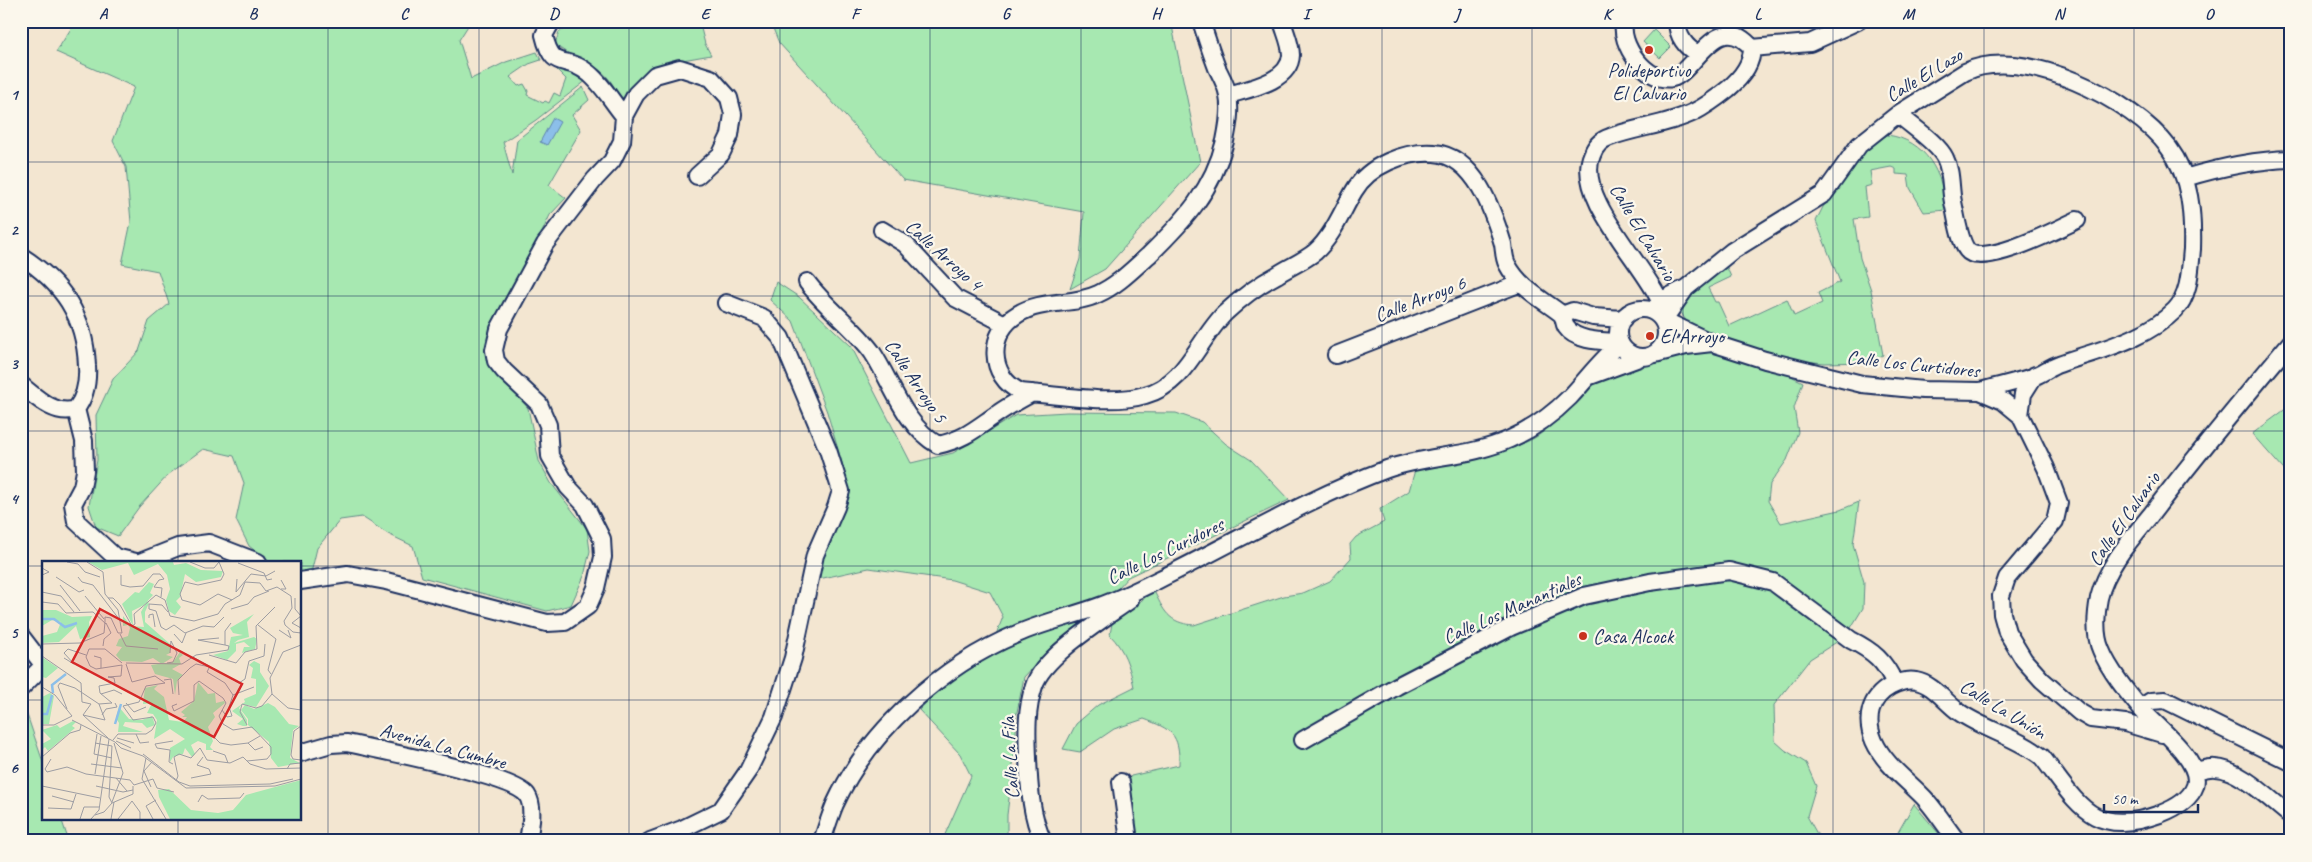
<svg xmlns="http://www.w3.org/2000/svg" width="2312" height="862" font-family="Caveat,sans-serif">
  <rect width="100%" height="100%" fill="#f3e6d1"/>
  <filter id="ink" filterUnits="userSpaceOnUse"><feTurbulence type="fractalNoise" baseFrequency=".02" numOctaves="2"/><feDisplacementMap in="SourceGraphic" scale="10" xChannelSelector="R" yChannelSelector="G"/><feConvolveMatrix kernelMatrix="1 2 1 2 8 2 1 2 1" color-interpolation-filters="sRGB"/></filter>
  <g filter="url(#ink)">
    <path fill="#a7e8b1" stroke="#618c88" d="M69 21H471L459 40 471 79 506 62 537 52 541 60 529 64 510 77 518 86 524 84 528 91 527 95 543 103 545 101 549 103 554 93 560 96 566 79 553 66 578 74 587 80 536 120 503 142 512 175 517 140 583 87 589 100 572 115 581 130 549 185 566 198 550 215 517 286 493 367 528 408 539 461 551 483 587 529 590 551 584 576 571 605 547 611 422 577 413 546 388 534 362 517 340 520 317 548 312 569 300 572V562H269L249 546 236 520 244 483 234 456 203 449 169 474 139 507 118 536 96 527 89 506 97 460 96 415 113 379 139 351 149 321 169 304 158 271 122 264 131 222 126 167 113 141 134 87 56 52 72 27Z
      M581 21H699L705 44 711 55 677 61 645 72 624 105C618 94 612 80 602 72 588 60 568 57 555 44L559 32Z
      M770 21H1171L1200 162 1105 269 1070 289 1080 259 1084 212 903 180 779 43Z
      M1654 30 1671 47 1660 58 1643 42Z
      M1887 135C1926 140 1943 173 1946 210L1924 212 1910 188 1908 175 1896 174V169L1891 167 1870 171 1872 185 1865 187 1868 217 1854 219 1860 258 1871 290 1883 355 1869 362 1825 363 1802 361 1764 353 1701 331 1686 321 1681 312 1683 304 1725 263 1731 277 1708 288 1715 302H1718L1729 326 1787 299 1794 316 1822 303 1818 293 1840 282 1816 221 1823 207 1838 188 1853 157Z
      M776 282 799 297 851 346 911 463 953 453 1016 415 1067 412 1176 413 1202 422 1226 444 1251 460 1289 500 1128 577 1099 609 1054 644 1024 677 1016 717V740L1007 815V841L943 839 971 776 960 754 919 710 960 669 990 650 1003 617 990 592 952 580 869 568 805 582 846 501 842 463 827 412 793 321 770 300Z
      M1696 350C1733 357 1769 364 1803 382L1794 408 1798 432 1787 460 1770 484 1768 501 1781 523 1840 510 1859 502 1853 544 1864 582 1863 608 1846 636 1810 659 1774 705 1775 741 1785 750 1806 763 1816 786 1807 816 1821 841H1131L1121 789 1131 776 1179 765C1180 734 1171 729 1144 719L1114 729 1080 752 1063 749 1076 724 1098 705 1134 687C1130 667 1124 649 1110 635L1112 623C1119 619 1150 595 1153 589 1164 611 1168 623 1194 625L1284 596 1303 593 1330 581 1351 558 1350 544 1356 537 1384 522 1380 509 1409 491 1415 470C1450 463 1505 455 1536 437 1559 423 1573 398 1594 382 1620 362 1665 354 1696 350Z
      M2291 405V478L2252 434Z
      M22 700 44 765V818H61L68 839 65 841H21Z
      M1914 804 1945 841H1893Z"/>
    <path fill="#8cbfe9" stroke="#5f85b1" d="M553 118 560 122 547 145 540 142Z"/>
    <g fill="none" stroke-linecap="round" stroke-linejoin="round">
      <defs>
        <path id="minor" d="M552 21 544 35C553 73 565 54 587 72 602 83 612 102 624 116
          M1201 21C1206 37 1211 52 1217 68 1221 76 1227 86 1228 96 1231 110 1228 126 1225 141 1213 190 1185 220 1149 255 1133 269 1118 285 1098 294 1073 306 1042 299 1018 314 987 332 988 377 1021 392 1056 395 1113 405 1145 395 1186 384 1198 340 1225 313 1241 298 1258 285 1277 275 1289 267 1304 261 1315 252 1333 236 1342 211 1354 191 1369 165 1405 151 1434 153 1475 156 1493 211 1503 244 1504 251 1504 258 1507 264 1519 287 1540 298 1560 313 1565 317 1563 322 1566 327 1576 342 1604 341 1619 342
          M1625 21C1617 43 1648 84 1672 78 1694 73 1717 7 1752 48 1752 65 1741 78 1728 89 1718 97 1706 106 1694 112 1667 125 1637 127 1610 137 1601 140 1595 146 1592 155 1574 196 1644 264 1660 301
          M1677 21C1677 36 1686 48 1698 54
          M1752 48 1810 43 1858 21
          M1228 95C1248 89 1290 82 1291 55 1291 44 1285 32 1282 21
          M1898 114C1910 125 1938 143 1945 158 1952 172 1950 187 1953 202 1956 215 1959 240 1967 250 1981 269 2060 228 2077 220
          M2185 178C2221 167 2254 160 2291 159
          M882 230 905 244 955 298 1005 324
          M21 256C63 283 85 316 87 366 88 382 86 396 76 409
          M807 282C826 308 853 326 872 352 892 382 904 426 938 445 965 439 975 429 997 414 1008 406 1020 400 1032 393
          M1618 333a24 24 0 1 1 48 0a24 24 0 1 1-48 0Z
          M1653 311 1660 301 1686 288 1732 251 1824 194 1859 145 1898 114 1965 72C2022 44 2134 100 2169 148 2191 177 2193 215 2192 249 2190 269 2190 295 2175 310 2144 341 2098 350 2059 364 2050 367 2043 373 2035 376 2017 382 1998 386 1980 391
          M1562 315 1573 311 1593 317 1623 319
          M1663 321 1686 288
          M1664 323 1672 324 1712 343 1765 360 1862 384 1923 390 1980 391 2003 401 2020 415 2046 468 2059 503 2055 521 2007 578 2001 596 2002 614 2007 632 2024 660 2042 680 2079 712 2091 719 2125 723 2162 734
          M1655 354 1686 346 1712 343
          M1336 355 1521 283
          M1590 376 1639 358
          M21 385C37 398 55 416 76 409
          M76 409 84 441 85 471 82 487 73 504 76 521 115 557 136 562
          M2020 415 2023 394 2035 375
          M140 562 178 547 209 543 258 562
          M300 581 348 574 386 581 547 623 565 622 588 606 596 588 603 557 602 539 585 505 568 487 550 456 548 425 539 404 504 371 496 361 494 350 499 329 545 244 595 179 612 161 622 141 624 116 636 94 655 75 680 68 711 78 729 98 733 114 730 135 721 154 697 176
          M21 636 44 666
          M21 688 43 666
          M2140 708 2151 701 2165 700 2291 762
          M1303 740 1397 686 1511 627 1584 596 1650 582 1729 571 1773 582 1851 640C1873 651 1885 661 1895 684
          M300 753 331 744 347 743C378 750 512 775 527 795 535 807 530 828 528 841
          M2195 771C2201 770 2209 767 2215 768 2241 769 2271 801 2291 816
          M1121 782 1129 841
          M650 841 682 829 721 810 748 771 774 717 793 658 815 555 836 507 841 491 828 450 781 338 764 318 726 303
          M822 841C826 829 830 816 835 804 869 730 943 665 1017 634 1044 622 1073 616 1100 606 1120 599 1140 589 1158 580 1234 543 1308 498 1387 469 1427 455 1471 457 1510 439 1533 429 1552 415 1570 397 1587 379 1601 359 1620 344
          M1043 841C1031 817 1029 785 1028 758 1027 733 1026 710 1034 686 1043 656 1104 619 1130 600
          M1957 841C1947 828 1938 814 1927 801 1910 782 1885 766 1874 741 1865 720 1869 698 1891 686 1899 682 1907 679 1916 681 1933 684 1945 702 1959 712 1985 730 2017 737 2042 757 2079 805 2092 838 2160 814 2173 809 2190 800 2195 786 2203 761 2156 726 2141 709 2127 692 2109 670 2101 650 2094 634 2096 614 2099 598 2107 565 2133 537 2153 512 2197 454 2244 398 2291 342"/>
      </defs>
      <use href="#minor" stroke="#1b2f5e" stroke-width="20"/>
      <use href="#minor" stroke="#fbf7ec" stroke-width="16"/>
    </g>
  </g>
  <path fill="none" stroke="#1b2f5e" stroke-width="1" stroke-opacity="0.55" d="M178 21V562M328 21V841M479 21V841M629 21V841M780 21V841M930 21V841M1081 21V841M1231 21V841M1382 21V841M1532 21V841M1683 21V841M1833 21V841M1984 21V841M2134 21V841M21 162H2291M21 296H2291M21 431H2291M21 566H44M300 566H2291M21 700H44M300 700H2291M178 818V841"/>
  <g fill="#c8321e" stroke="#fbf7ec" stroke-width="2">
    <circle cx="1649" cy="50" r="5"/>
    <circle cx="1650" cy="336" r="5"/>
    <circle cx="1583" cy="636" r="5"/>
  </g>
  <g text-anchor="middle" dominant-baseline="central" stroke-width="4.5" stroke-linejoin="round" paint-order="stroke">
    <g font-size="20" fill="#1b2f5e" stroke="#fbf7ec" text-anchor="start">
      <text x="1649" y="70" text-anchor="middle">Polideportivo<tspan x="1649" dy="23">El Calvario</tspan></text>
      <text x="1660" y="336">El Arroyo</text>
      <text x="1593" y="636">Casa Alcock</text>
    </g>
    <g font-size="20" fill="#1b2f5e" stroke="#fbf7ec">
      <text transform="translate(1924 75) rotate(-31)">Calle El Lazo</text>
      <text transform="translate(1643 232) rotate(59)">Calle El Calvario</text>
      <text transform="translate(944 255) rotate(42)">Calle Arroyo 4</text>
      <text transform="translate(1420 299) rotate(-21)">Calle Arroyo 6</text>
      <text transform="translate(1913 364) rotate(6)">Calle Los Curtidores</text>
      <text transform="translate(916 381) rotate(56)">Calle Arroyo 5</text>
      <text transform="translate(2124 519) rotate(-55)">Calle El Calvario</text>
      <text transform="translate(1165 551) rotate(-26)">Calle Los Curidores</text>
      <text transform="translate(1512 608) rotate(-24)">Calle Los Manantiales</text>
      <text transform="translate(2003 709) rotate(31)">Calle La Unión</text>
      <text transform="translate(443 746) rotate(15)">Avenida La Cumbre</text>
      <text transform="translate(1010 758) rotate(-93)">Calle La Fila</text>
    </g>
  </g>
  <g transform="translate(42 561)">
    <rect width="259" height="259" fill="#f3e6d1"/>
    <path d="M46 1H131L132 4 144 2 159 9 181 10 179 16 154 21 143 13 138 36 134 40 139 46 133 54 127 50 124 39 128 28 125 14 116 3 92 14 86 2 60 9ZM107 21 112 23 108 32 111 34 102 44 90 50 91 65 80 43 93 31 97 32ZM105 40 107 42 103 51V61L128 83V92L124 94 131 96 120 103 111 97 100 101 79 100 74 94 80 86 74 85 77 78 86 75 88 67 86 64 81 65V55L89 65 102 66 99 51ZM0 49H14L30 56 50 55 47 61 48 76 38 78 34 65 17 81 0 82V75L15 71 19 61 10 59 0 65ZM212 53 205 61 207 76 196 79 192 82 212 76 215 78 213 88 200 92 202 86H208L202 81 194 83V90L185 99 171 94 186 90 189 76 201 74 191 72 188 67ZM138 91 141 94 137 97 139 103 130 108 141 114 135 120 133 134 131 118 113 113 109 104 131 101ZM0 96 16 107 4 117 0 116ZM212 100 218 103V111L227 125 214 146 200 143 197 147 205 159V165H201L195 163 201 158 190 150 203 141 202 138 214 133V118L209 117 211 107 207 104ZM156 121 166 133 173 132 174 142 182 140 183 142 171 152 173 156 166 166 171 180 168 186 171 189H164V183L156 180 149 184 153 193 150 196 143 187 141 193 131 196 128 201V187L143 178 128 168 112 178 115 159 111 153 105 152 110 142 101 143 103 127 116 124 112 128 122 136 127 159 141 161 145 156H140L143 154 139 151 152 140ZM8 132 12 135 7 163H0V136ZM226 142 233 146 247 163 257 165 251 169 248 197 258 202 236 206 229 197 227 181 206 164V158L199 149 203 144 212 148ZM77 146 87 158 100 159 110 155 113 164 105 167 100 162 83 161 81 165 101 171H76L77 162 74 157ZM31 160 34 161 30 165 33 167 6 190 3 186 0 189V183L9 178 0 169 15 164 18 167ZM259 219V258H128L117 236 116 229 127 228 149 249 176 252 191 249 204 234Z" fill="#a7e8b1"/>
    <path fill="none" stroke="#8cbfe9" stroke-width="2.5" d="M0 58H12L23 66 35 62M11 132 10 124 24 113M0 153H5L10 134M73 163 79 143"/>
    <path fill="none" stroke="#9d9da3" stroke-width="1" d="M25 1 36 3 43 11 58 16M45 1 61 11 63 33 76 49 80 72H76L69 57 63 56V61M148 1 163 7H172L177 1 182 13 179 19 156 24 143 21 138 33 140 39 158 44 176 33 190 39M196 2 222 12 225 19 230 18M0 7 7 11 0 14M79 14V24L88 26 101 25 111 13H118L122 18 117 19 112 26 120 27 119 36M14 16 37 31 42 29M36 16 40 21 51 24 77 58M195 18 194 31 209 13 224 15 233 10M239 19 244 28H239M203 21 218 22 224 30 235 26 249 35 250 47 242 60 243 64 251 71 259 72M18 24 38 50M0 31 19 35 32 51M43 35 62 58M66 37H71L78 44 90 65 93 63 92 53 114 34 123 39 128 55 152 60 176 53 183 43 198 34 203 21M253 37V48L259 55 250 62 259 67M0 41 16 43 24 52 51 51 64 63M189 48 206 43 212 36 227 30M126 51 120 44 107 43V48L114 50 119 66 124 69 132 64 143 72 161 65 172 66 182 56M107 57V54L111 53 113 66M216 64 234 78 226 109 229 113M237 69 249 77 246 69M78 73 84 85 116 88M132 73 140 82 144 72M0 83 38 82 62 72 63 61M183 84V70L189 62M61 85 62 78 69 72 64 62M63 88H47L44 96 48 105 54 108 80 104M63 88 80 102M167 94 194 102 203 91 215 88 214 65 233 46M0 95 39 122 40 141 49 143 41 154M52 95 59 97V107M151 96 197 122 203 118 207 100 222 95 223 83M22 97 32 103 22 92 26 88 44 94M84 102 140 103 154 94 186 89 187 85 183 84 156 79 177 77M125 102 131 101 135 92 129 80 128 92M168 105 165 111 183 122 191 134 187 146 190 155 185 156 180 149M122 119 129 118 131 133M0 126 13 134 30 155M59 133 72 129 80 133M230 133 246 147 259 149M137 134 136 119 148 107 154 103 168 106M191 134 212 126M84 142 92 151 104 146M57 143 70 142 58 132 57 125 73 122 72 117 66 116 79 115 80 104M135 143 130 145 132 150 152 140V124L157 120 181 137 184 142 177 155 181 163 191 169 210 166 229 186V193L225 198 205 200M25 148 16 125 18 122 33 127 57 143M41 154 63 159 57 143M41 154 66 177M60 154 64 148 75 146 73 142M30 159 73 181 79 187 101 195 144 227 233 225 259 218M0 164H12L30 155M205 164 198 151 200 143 214 147 220 145 230 133 228 117 241 91 259 84M259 165 252 170 249 194 251 198 259 199M55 173 52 193 70 197M94 173 98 182 107 181M170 174 178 182 189 184 206 182 218 175M75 177 92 182M71 179 76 173H104L110 169 114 162 111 156 91 159 81 145 97 141 104 125 123 122 113 115 90 121 84 103M74 180 89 187M131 180 113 183 115 187 128 189 127 201 131 203M53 182 70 185 67 236 70 242M206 182 213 189 221 186M171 190 183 194 186 202M101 193 137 221 148 225 228 223 251 218M0 196 28 172 38 169 39 164M104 197 100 218 124 258M9 198 3 208 5 211 25 206 44 213 88 219 92 224M49 203 80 207M245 208 248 203 259 202M53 213 59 175M74 217 85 230M149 217 169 213 167 208 155 204 161 196M134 220 136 215 132 196 137 193 149 197 158 187 165 199 188 202 201 196 208 203 224 208 259 207M92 224 111 218 115 227 132 231M0 225 58 237M54 225 81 231 91 229M109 226 102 210 110 201M10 235 32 241M70 241 81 212 72 182M156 241 160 234 166 238 198 237 202 232M70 242 91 233V225M6 247 29 248 34 233M53 254 62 251 70 242M38 258 42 246H57M49 258 57 249 67 178M69 258 72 241M76 258 90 240 98 251V258M111 258 104 245 114 239"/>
    <path fill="#d62828" fill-opacity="0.15" stroke="#d62828" stroke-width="2.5" d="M58 48 200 123 172 176 30 101Z"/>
    <rect width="259" height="259" fill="none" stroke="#1b2f5e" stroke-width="2.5"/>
  </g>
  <rect width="2312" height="862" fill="none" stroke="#fbf7ec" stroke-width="55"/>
  <path d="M2104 804v8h94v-8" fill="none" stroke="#1b2f5e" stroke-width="2.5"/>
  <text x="2112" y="804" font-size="15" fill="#1b2f5e" stroke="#fbf7ec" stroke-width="4" paint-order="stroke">50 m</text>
  <rect x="28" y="28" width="2256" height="806" fill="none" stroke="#1b2f5e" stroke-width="2"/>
  <g font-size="16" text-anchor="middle" font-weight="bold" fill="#1b2f5e">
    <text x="103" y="19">A</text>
    <text x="253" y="19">B</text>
    <text x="404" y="19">C</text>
    <text x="554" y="19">D</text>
    <text x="705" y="19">E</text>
    <text x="855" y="19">F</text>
    <text x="1006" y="19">G</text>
    <text x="1156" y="19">H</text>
    <text x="1306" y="19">I</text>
    <text x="1457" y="19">J</text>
    <text x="1607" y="19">K</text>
    <text x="1758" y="19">L</text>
    <text x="1908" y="19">M</text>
    <text x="2059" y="19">N</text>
    <text x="2209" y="19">O</text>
    <text x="14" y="100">1</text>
    <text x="14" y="235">2</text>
    <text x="14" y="369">3</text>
    <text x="14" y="504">4</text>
    <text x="14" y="638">5</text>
    <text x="14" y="773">6</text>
  </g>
</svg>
